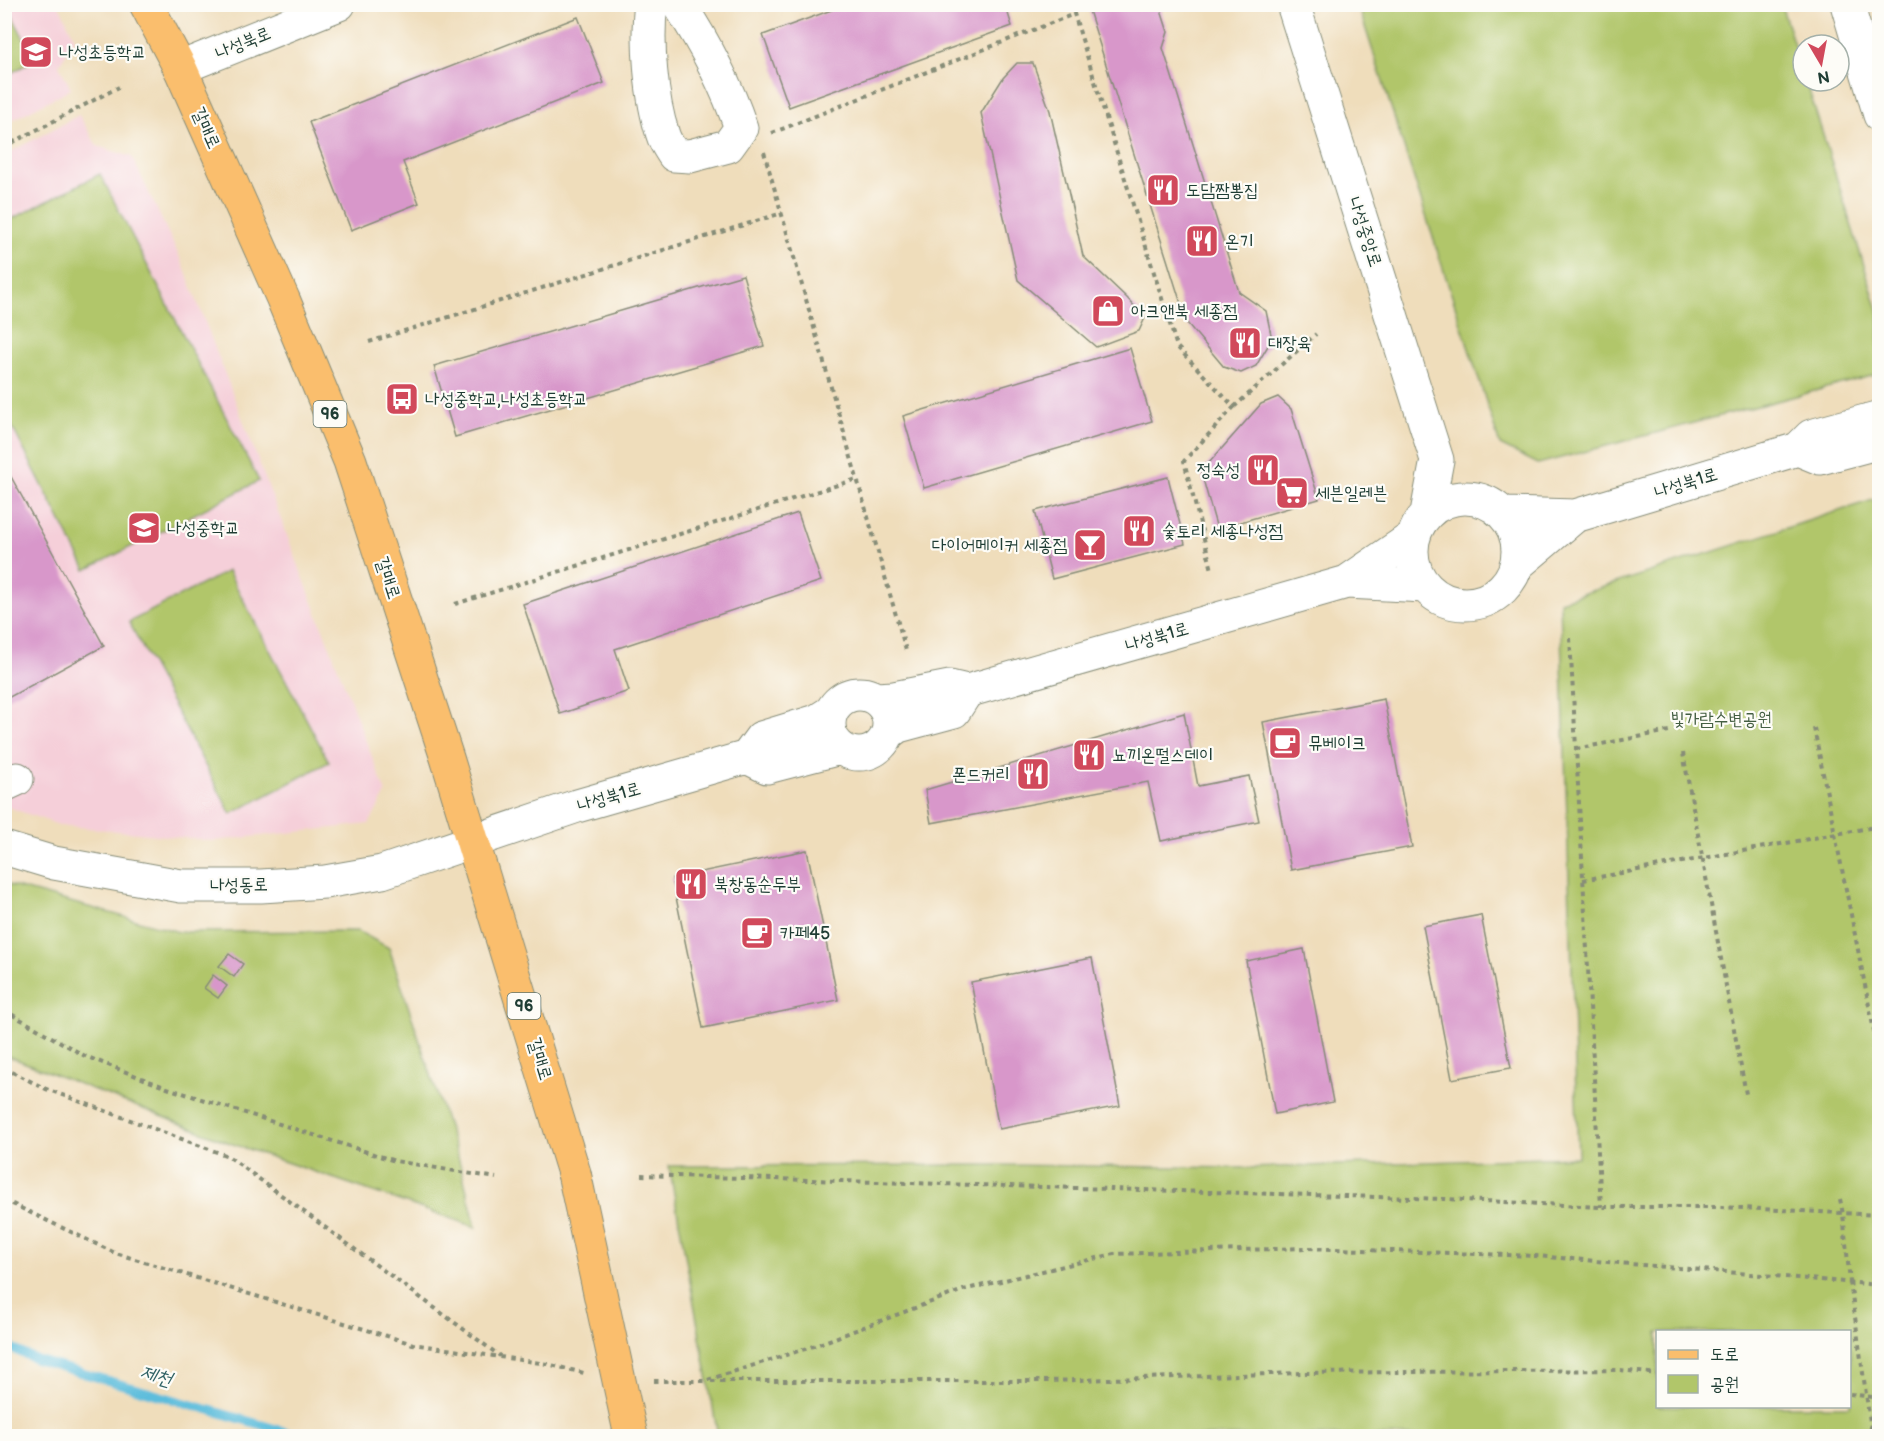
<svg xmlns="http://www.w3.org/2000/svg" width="1884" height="1441" font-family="'Balsamiq Sans','Poor Story',sans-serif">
  <rect width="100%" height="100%" fill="#fdfcf7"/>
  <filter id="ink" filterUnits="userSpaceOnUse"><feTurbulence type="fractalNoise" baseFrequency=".0167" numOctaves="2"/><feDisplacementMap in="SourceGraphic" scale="12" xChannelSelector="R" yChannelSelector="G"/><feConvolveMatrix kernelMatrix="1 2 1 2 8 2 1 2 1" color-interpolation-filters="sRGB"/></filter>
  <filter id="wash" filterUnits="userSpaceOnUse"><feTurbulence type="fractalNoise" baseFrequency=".008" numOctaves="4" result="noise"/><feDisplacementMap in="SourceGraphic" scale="24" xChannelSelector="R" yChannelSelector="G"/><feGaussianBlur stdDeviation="1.35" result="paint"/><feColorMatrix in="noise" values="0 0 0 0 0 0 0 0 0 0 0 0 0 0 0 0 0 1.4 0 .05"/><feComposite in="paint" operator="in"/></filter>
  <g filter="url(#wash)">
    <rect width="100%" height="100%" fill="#efddbb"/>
    <path fill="#f5cfd9" d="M5 5H59L75 39 59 65 71 89 5 124Z
      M79 115 97 146 132 157 182 262 386 793 369 824 214 841 59 825 5 806V155Z"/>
    <path fill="#b1c66a" stroke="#68824f" stroke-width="1.5" fill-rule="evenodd" d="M6 4 35 60 5 76 4 5Z
      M1358 5H1781L1803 72V81H1806L1879 313V374L1538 464 1500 445Z
      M100 174 259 481 86 570 5 413 4 223Z
      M1879 498V1436H718L669 1166 1003 1165 1248 1168 1578 1157 1560 601ZM1658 1332H1850V1406H1658Z
      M228 571 329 762 231 814 129 622Z
      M5 884 179 932 358 931 389 948 459 1160 476 1227 230 1143 5 1055Z"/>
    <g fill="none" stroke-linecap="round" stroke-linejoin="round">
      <path stroke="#5dbddc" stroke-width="9" d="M4 1345 37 1360 300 1436"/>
    </g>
    <g id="blocks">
      <path fill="#d897ca" d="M848 4H1005L1012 26 789 107 763 35Z
        M1087 4H1159L1168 32 1163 48 1239 292 1266 311 1272 339 1256 366 1241 373 1224 367 1187 323Z
        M578 17 604 83 403 162 419 203 351 230 309 122Z
        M1017 63H1033L1050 111 1083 256 1127 298 1145 318 1139 331 1096 347 1018 280 981 113 1003 78Z
        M743 275 764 346 455 437 434 366Z
        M1130 348 1152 421 924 488 903 416Z
        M1278 397 1291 409 1319 499 1217 529 1201 472 1261 404Z
        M4 464 104 646 4 700Z
        M1168 477 1185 544 1052 579 1035 511Z
        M798 513 821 581 615 649 629 691 560 714 523 604Z
        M1384 699 1412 847 1291 870 1263 722Z
        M1184 713 1198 786 1249 776 1259 821 1161 841 1148 782 931 823 925 790Z
        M807 850 838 1000 703 1028 672 878Z
        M1481 915 1511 1068 1452 1079 1423 926Z
        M1304 949 1333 1102 1275 1114 1246 961Z
        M229 954 243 964 234 977 219 966Z
        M1092 958 1120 1106 999 1129 971 982Z
        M213 975 227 986 218 998 204 988Z"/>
    </g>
  </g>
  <g filter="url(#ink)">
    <use href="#blocks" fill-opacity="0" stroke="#878d78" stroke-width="1.5"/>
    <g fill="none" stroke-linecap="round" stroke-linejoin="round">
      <defs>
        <path id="minor" d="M651 4C646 41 651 100 663 135 665 142 670 149 674 155L690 156 728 146 741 128C726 83 705 44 679 4
          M1293 4 1437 460 1427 513
          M1847 4 1880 115
          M180 68 339 4
          M1798 449 1820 458 1880 442
          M1412 551a53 53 0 1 1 106 0a53 53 0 1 1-106 0Z
          M1504 514 1575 516 1798 449 1811 436 1880 417
          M1517 565 1575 516
          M1347 582 1425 586
          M829 724a30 30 0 1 1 60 0a30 30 0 1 1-60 0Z
          M876 699 894 698 950 687 967 691 1347 582 1413 537
          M887 734 898 726 954 711 967 691
          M747 757 767 767 840 748
          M4 785 17 779
          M4 848 54 863 181 886H261L325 882 382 872 577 806 747 757 761 738 817 721 831 712"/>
        <path id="major" d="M146 4 180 68 210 135 283 299 350 461 447 758 574 1173"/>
      </defs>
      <use href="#minor" stroke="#878d78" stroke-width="35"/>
      <use href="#major" stroke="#878d78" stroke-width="35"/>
      <path stroke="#878d78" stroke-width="4" stroke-dasharray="4.5 4.5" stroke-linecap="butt" d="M1071 4 1177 347 1234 407 1184 461 1212 570
        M772 133 1074 14
        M4 147 119 87
        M764 152 907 654
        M369 342 782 213
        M1234 407 1316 334
        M455 604 857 479
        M1570 638 1601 1207
        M1814 728 1880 1061
        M1576 749 1669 731
        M1683 753 1746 1094
        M1583 880 1880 826
        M4 1010 85 1056 167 1088 395 1161 496 1178
        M4 1068 46 1089 228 1156 500 1356
        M641 1175 1445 1199 1601 1207H1721L1880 1215
        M1840 1199 1843 1214 1850 1282
        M4 1200 115 1253 413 1344 547 1364 584 1373
        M654 1381H704L808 1348 963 1290 1114 1254 1306 1248 1536 1256 1880 1285
        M711 1381H1047L1302 1373 1620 1370 1658 1374
        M1850 1394 1880 1398"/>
      <use href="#minor" stroke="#fff" stroke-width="33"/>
      <use href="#major" stroke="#fabe6d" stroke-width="33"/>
      <defs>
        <path id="major-bridge" d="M574 1173 631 1436"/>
      </defs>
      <use href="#major-bridge" stroke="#878d78" stroke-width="35" stroke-linecap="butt"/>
      <path stroke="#878d78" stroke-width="4" stroke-dasharray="4.5 4.5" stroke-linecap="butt" d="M1850 1282 1872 1436"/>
      <use href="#major-bridge" stroke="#fabe6d" stroke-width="33"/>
    </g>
  </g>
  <defs>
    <symbol id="school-square" viewBox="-11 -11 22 22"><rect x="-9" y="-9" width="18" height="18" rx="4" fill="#d1495b" stroke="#fdfcf7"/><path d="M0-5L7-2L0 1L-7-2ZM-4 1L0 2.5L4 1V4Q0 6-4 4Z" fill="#fff"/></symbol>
    <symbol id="restaurant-square" viewBox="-11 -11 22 22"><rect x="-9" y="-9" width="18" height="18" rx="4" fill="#d1495b" stroke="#fdfcf7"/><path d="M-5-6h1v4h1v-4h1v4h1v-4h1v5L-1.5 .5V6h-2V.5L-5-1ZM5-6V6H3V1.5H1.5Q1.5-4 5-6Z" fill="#fff"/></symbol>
    <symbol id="shop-square" viewBox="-11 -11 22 22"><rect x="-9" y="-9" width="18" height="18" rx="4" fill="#d1495b" stroke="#fdfcf7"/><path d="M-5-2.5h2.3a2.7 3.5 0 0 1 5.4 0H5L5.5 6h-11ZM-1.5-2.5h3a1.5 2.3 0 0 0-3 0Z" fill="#fff"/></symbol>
    <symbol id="bus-square" viewBox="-11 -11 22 22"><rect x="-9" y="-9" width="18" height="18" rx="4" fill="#d1495b" stroke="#fdfcf7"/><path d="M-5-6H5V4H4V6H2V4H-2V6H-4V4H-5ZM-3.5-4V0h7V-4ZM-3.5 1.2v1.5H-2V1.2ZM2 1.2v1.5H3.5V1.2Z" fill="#fff"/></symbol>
    <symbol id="supermarket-square" viewBox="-11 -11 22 22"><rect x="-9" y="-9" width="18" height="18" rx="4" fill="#d1495b" stroke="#fdfcf7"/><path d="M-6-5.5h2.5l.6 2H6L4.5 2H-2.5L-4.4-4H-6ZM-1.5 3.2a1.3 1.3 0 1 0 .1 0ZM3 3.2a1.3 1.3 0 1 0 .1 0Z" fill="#fff"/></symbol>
    <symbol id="bar-square" viewBox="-11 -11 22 22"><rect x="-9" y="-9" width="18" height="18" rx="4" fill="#d1495b" stroke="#fdfcf7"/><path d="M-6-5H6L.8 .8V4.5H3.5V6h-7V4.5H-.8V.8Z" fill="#fff"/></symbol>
    <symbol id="cafe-square" viewBox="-11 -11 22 22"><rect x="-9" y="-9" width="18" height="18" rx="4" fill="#d1495b" stroke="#fdfcf7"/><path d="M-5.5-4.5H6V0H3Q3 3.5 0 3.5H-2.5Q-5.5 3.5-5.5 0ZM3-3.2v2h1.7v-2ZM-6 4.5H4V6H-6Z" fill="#fff"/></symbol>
  </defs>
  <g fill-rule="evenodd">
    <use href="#school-square" x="17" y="33" width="38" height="38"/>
    <use href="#restaurant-square" x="1144" y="171" width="38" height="38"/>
    <use href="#restaurant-square" x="1183" y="222" width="38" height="38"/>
    <use href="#shop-square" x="1089" y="292" width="38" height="38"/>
    <use href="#restaurant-square" x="1226" y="324" width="38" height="38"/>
    <use href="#bus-square" x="383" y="380" width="38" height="38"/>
    <use href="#restaurant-square" x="1244" y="451" width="38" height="38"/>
    <use href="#supermarket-square" x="1273" y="474" width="38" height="38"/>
    <use href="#school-square" x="125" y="509" width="38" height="38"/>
    <use href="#restaurant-square" x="1120" y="512" width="38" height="38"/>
    <use href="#bar-square" x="1071" y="526" width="38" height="38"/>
    <use href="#cafe-square" x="1266" y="724" width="38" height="38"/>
    <use href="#restaurant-square" x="1070" y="736" width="38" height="38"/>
    <use href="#restaurant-square" x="1014" y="755" width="38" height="38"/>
    <use href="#restaurant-square" x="672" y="865" width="38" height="38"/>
    <use href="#cafe-square" x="738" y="914" width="38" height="38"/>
  </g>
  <g text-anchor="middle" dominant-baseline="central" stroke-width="4.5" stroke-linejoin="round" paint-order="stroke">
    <g fill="#fdfcf7" stroke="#62766e" stroke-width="1.5">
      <rect x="313.5" y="401" width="33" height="26" rx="4.5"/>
      <rect x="507.5" y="993" width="33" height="26" rx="4.5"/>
    </g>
    <g font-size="16" font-weight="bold" fill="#1f3d34">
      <text x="330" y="414">96</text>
      <text x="524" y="1006">96</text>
    </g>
    <g font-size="18" fill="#1f3d34" stroke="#fdfcf7">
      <text transform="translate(243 43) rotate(-22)">나성북로</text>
      <text transform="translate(206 128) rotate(66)">갈매로</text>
      <text transform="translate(1365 232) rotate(72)">나성중앙로</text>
      <text transform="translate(1686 483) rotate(-17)">나성북1로</text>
      <text transform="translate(388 578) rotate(72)">갈매로</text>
      <text transform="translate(1157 637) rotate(-16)">나성북1로</text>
      <text transform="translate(609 797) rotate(-16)">나성북1로</text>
      <text transform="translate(239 885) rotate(-1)">나성동로</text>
      <text transform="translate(540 1059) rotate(73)">갈매로</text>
    </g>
    <g font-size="18" fill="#1f3d34" stroke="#fdfcf7" text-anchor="start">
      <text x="59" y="52">나성초등학교</text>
      <text x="1186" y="190">도담짬뽕집</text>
      <text x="1225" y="241">온기</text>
      <text x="1131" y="311">아크앤북 세종점</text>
      <text x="1268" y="343">대장육</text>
      <text x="425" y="399">나성중학교,나성초등학교</text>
      <text x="1240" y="470" text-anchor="end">정숙성</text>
      <text x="1315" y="493">세븐일레븐</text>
      <text x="167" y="528">나성중학교</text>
      <text x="1162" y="531">숯토리 세종나성점</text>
      <text x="1067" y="545" text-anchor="end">다이어메이커 세종점</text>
      <text x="1308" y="743">뮤베이크</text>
      <text x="1112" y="755">뇨끼온떨스데이</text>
      <text x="1010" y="774" text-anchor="end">폰드커리</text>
      <text x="714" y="884">북창동순두부</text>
      <text x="780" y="933">카페45</text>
    </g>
    <g font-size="18" fill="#445f42" stroke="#fdfcf7">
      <text x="1721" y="719">빛가람수변공원</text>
    </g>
    <g font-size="20" font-style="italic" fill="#326366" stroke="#fdfcf7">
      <text transform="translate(156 1376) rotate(16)">제천</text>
    </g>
  </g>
  <rect width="1884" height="1441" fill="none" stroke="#fdfcf7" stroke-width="24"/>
  <rect x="1656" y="1330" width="195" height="78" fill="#fdfcf7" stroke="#a4b0a9" stroke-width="1.5"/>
  <rect x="1668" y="1350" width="30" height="9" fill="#fabe6d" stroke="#a4b0a9" stroke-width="1.5"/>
  <text x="1710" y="1360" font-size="18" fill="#1f3d34">도로</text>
  <rect x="1668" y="1375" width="30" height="18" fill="#b1c66a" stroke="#a4b0a9" stroke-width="1.5"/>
  <text x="1710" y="1390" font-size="18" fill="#1f3d34">공원</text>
  <g transform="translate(1821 63) rotate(170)"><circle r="28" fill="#fdfcf7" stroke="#a4b0a9" stroke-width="1.5"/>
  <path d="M0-4.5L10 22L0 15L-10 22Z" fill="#d1495b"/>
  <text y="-9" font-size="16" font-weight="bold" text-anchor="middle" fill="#1f3d34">N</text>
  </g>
</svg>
